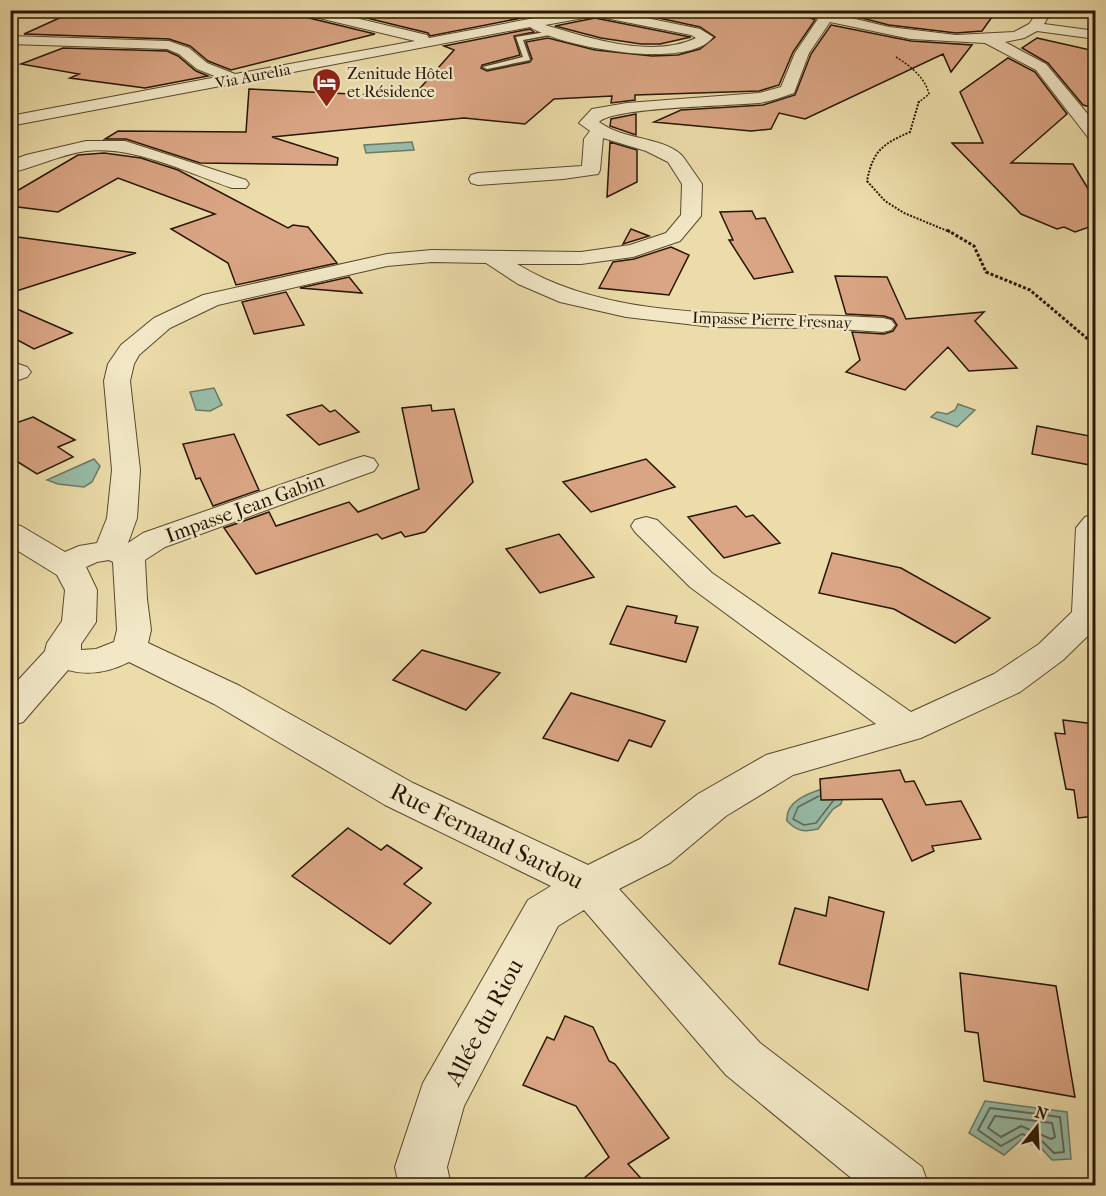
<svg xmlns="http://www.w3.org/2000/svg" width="1106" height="1196" font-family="'IM FELL French Canon',serif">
  <rect width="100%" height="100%" fill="#ebdca9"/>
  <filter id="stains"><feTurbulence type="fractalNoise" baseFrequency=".00333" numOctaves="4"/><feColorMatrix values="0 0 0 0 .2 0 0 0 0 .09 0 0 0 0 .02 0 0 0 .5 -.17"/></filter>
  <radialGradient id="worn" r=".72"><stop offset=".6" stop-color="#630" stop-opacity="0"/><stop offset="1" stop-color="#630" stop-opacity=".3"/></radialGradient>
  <path fill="#98bca8" stroke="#6b7966" stroke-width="1.5" d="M412 142 414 150 366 153 364 145Z
    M214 388 222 405 210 411 196 410 190 392Z
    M958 404 975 410 957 427 931 417 937 412 947 414 955 410Z
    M94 459 100 466 92 482 84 487 58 484 47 480Z
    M825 788 843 796 841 804 833 809 818 829C804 832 798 832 787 821 785 801 809 793 825 788Z
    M985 1101 1067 1112 1071 1159 1052 1160 1040 1147 1021 1140 1004 1155 969 1133Z"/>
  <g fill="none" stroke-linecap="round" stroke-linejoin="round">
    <path stroke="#606856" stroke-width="1.5" d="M819 796 798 807 793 819 804 825 816 823 833 801"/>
    <path stroke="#606856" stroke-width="2" d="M990 1108 1060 1117 1064 1152 1054 1153 1043 1142 1022 1134 1001 1146 978 1130Z
      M995 1116 1052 1123 1055 1137 1051 1139 1021 1126 1001 1137 988 1128Z"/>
  </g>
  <path fill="#daa584" stroke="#271503" stroke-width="1.5" d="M77 10H295L297 15 375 34 231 70 208 61 190 46 169 39 24 34Z
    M334 10H562L430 36 428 33Z
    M622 10H794L815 20 793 52 779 85 759 91 635 95V100L611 103 612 96 554 99 525 124 464 118 272 137 338 158 337 165 200 163 126 139H105L118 131 246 132 249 89 393 96 414 95 454 50 444 46 530 29 534 32 514 36 520 55 482 65 481 68 487 71 530 62 532 59 526 42 548 38 595 50 652 56 678 55 700 49 715 37 700 27Z
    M830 10H997L982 31 956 33 889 25Z
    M595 18 690 37H691L660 44H641L601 38 555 26Z
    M831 25 911 41 972 45 951 72 943 54 805 119 779 113 771 129 751 131 654 122 681 110 763 105 795 95 811 54Z
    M1037 38 1095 51V108L1083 105 1048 63 1022 48Z
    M63 48 167 51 178 56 196 71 208 76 145 88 70 78 79 74 21 64Z
    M1008 58 1035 72 1067 114 1011 163 1073 164 1095 200V225L1075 232 1064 227 1057 229 1021 214 952 143H983L960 92Z
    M636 114V135L610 126 611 119Z
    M610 142 637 150V182L607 197Z
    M104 153 141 158 178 170 288 228 293 225 308 227 337 263 236 285 228 263 171 229 215 214 118 178 58 212 10 206V195L78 155Z
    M752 211 756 219 765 218 793 272 754 279 729 240H733L720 212Z
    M631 229 649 236 623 244Z
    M10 236 136 253 10 293Z
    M671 247 689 255 669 295 599 288 613 262 634 259Z
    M835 276 887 277 906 319 984 312 975 321 1017 368 969 371 948 347 905 390 846 372 860 360 852 332 884 334 893 331 897 325 893 319 884 316 846 314Z
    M349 277 362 293 300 288Z
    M286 292 304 325 254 334 242 302Z
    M10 306 72 333 34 349 10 336Z
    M322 405 330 412 335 410 359 432 319 445 287 415Z
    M431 405 432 411 454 409 473 482 425 532 405 537 401 532 382 539 377 534 256 574 224 528 269 512 276 526 349 502 358 512 419 489 402 408Z
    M33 417 75 440 58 447 73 457 37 474 10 457V425Z
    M1037 426 1095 437V466L1032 454Z
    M234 434 259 490 213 506 200 478 196 479 183 444Z
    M646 459 675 487 591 512 563 482Z
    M736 506 746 517 753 515 780 543 724 558 688 517Z
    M559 534 594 577 540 593 506 549Z
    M832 553 901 568 990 618 955 643 894 609 819 593Z
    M627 606 677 616 675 623 698 627 686 662 610 644Z
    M422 650 500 673 466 710 393 680Z
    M571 693 643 714 665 721 651 747 629 740 618 761 543 738Z
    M1063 720 1095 724V816L1078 818 1074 790 1066 789 1055 733 1065 734Z
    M900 770 905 782 914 781 926 805 961 801 981 839 932 846 934 851 912 861 882 799 821 800 820 779Z
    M348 828 381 850 387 845 422 868 404 884 431 903 390 944 292 876Z
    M829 897 884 912 868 990 779 964 795 908 826 916Z
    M960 973 1056 986 1075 1097 984 1081 978 1033 965 1031Z
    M565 1016 593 1027 609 1061 615 1064 669 1138 628 1164 647 1185H576L609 1157 576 1106 523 1085 547 1037 554 1040Z"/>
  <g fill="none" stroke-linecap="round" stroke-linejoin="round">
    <defs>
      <path id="lane" d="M558 30 560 33 523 40 530 60 487 69 483 67 523 57 516 37Z"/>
      <path id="street" d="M297 10H322L427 35 429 38 577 10H608L700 29 713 37C688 71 561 47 530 27L10 126V116L217 77 197 69 179 54 167 49 10 44V36L169 41 189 48 207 63 235 74 415 41 298 13ZM595 16 691 35 696 38C653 59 589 38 545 25Z
        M796 10H818L889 27 956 35 1014 32 1029 24 1039 10H1052L1044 24 1096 31V39L1037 31 1024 38 1005 42 1046 64 1096 124V141L1090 140 1036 70 985 43 911 39 830 22 809 53 794 93C782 97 770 102 758 103 730 106 613 107 599 122 604 125 610 129 616 131 635 139 672 141 684 158L702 184 701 216 680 241 633 257 581 264H517C620 327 766 310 883 318L891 320 895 325 891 330 883 332 825 328 713 327 626 317 560 302 518 284 486 263 432 262 387 266 218 305 170 328 139 355 134 364 130 381 140 470 137 518 128 543 143 533 354 459 364 456 374 459 378 465 374 471 165 547 145 560 147 599 151 630 148 643 240 686 413 783 588 865 640 839 698 794 766 755 876 724 690 587 635 532 631 526 635 520 646 517 657 520 712 573 911 712 994 674 1039 644 1072 612 1076 528 1085 517 1096 514V628L1063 660 1020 692 921 738 793 775 726 816 670 863 619 889 760 1043 922 1167 929 1186H861L726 1075 584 910 558 926 464 1106 447 1167 451 1186H399L395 1167 423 1083 528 900 551 886 385 805 214 704 129 662C109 672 89 676 68 670L23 722 10 726V689L45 651 47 643 62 621 65 590 57 575 10 546V524L21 526 65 552 79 546 97 543 107 518 112 470 104 381 108 364 121 345 154 318 203 295 387 254 432 250 581 252 630 245 666 233 681 215 682 184 668 162 646 151 603 138 600 170 598 174 563 179 478 185 471 183 469 179 471 175 478 173 582 166 584 139 590 131 579 123 592 109 598 108 627 103 759 93 781 87 795 53 818 19ZM109 560 113 562 117 630 114 642 96 649 81 650V644L96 622 97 590 86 567 97 562Z
        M86 141H125L246 180 249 184 246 188H232C188 173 133 145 86 151 59 155 36 167 10 173V161L26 155Z
        M10 361 27 367 31 372 27 377 10 383Z"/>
    </defs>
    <use href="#lane" stroke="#58472c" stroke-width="3"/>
    <use href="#street" stroke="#58472c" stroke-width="2"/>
    <path stroke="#271503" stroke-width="1.5" stroke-dasharray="2 1.5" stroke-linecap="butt" d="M896 57C910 66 925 77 929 94L918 103"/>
    <path stroke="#271503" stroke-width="2" stroke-dasharray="2 1.5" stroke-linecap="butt" d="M919 101 910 132C883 144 873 150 867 181L885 201 904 213 950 232"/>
    <path stroke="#271503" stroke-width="3" stroke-dasharray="3 2" stroke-linecap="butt" d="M947 230 974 246 986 272 1030 290 1096 346"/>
    <use href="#lane" fill="#f2e8c7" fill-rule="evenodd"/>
    <use href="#street" fill="#f2e8c7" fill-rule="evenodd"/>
  </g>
  <defs>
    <symbol id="hotel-pin" viewBox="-11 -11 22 30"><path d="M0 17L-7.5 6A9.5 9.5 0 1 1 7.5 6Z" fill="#8f2418" stroke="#f2e8c7"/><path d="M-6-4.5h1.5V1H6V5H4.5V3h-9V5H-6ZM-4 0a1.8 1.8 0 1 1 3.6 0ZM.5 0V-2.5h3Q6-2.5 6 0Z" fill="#fff"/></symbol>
  </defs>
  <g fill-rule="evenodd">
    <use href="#hotel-pin" x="310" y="66" width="33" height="45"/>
  </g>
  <g text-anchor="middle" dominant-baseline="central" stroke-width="4.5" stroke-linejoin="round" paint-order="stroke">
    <g font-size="16" fill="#271503" stroke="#f2e8c7" text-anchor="start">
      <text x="347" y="73">Zenitude Hôtel<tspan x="347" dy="18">et Résidence</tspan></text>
    </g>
    <g font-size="16" fill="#271503" stroke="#f2e8c7">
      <text transform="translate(253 76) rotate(-11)">Via Aurelia</text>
      <text transform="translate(772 320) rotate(2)">Impasse Pierre Fresnay</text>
    </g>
    <g font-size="20" fill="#271503" stroke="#f2e8c7">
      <text transform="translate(245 508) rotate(-20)">Impasse Jean Gabin</text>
    </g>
    <g font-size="24" fill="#271503" stroke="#f2e8c7">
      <text transform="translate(487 836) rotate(26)">Rue Fernand Sardou</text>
      <text transform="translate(484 1022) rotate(-62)">Allée du Riou</text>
    </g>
  </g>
  <rect width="1106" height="1196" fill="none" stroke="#ebdca9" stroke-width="36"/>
  <rect x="12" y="12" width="1082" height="1172" fill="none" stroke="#271503" stroke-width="3"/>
  <rect x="18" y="18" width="1070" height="1160" fill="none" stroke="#271503" stroke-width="1.5"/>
  <g transform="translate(1037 1127) rotate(18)" stroke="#f2e8c7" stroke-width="4.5" paint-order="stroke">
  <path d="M0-4.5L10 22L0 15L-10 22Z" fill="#271503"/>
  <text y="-9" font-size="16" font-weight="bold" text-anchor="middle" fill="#271503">N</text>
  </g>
  <rect width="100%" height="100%" filter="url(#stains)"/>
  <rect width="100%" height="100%" fill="url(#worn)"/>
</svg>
